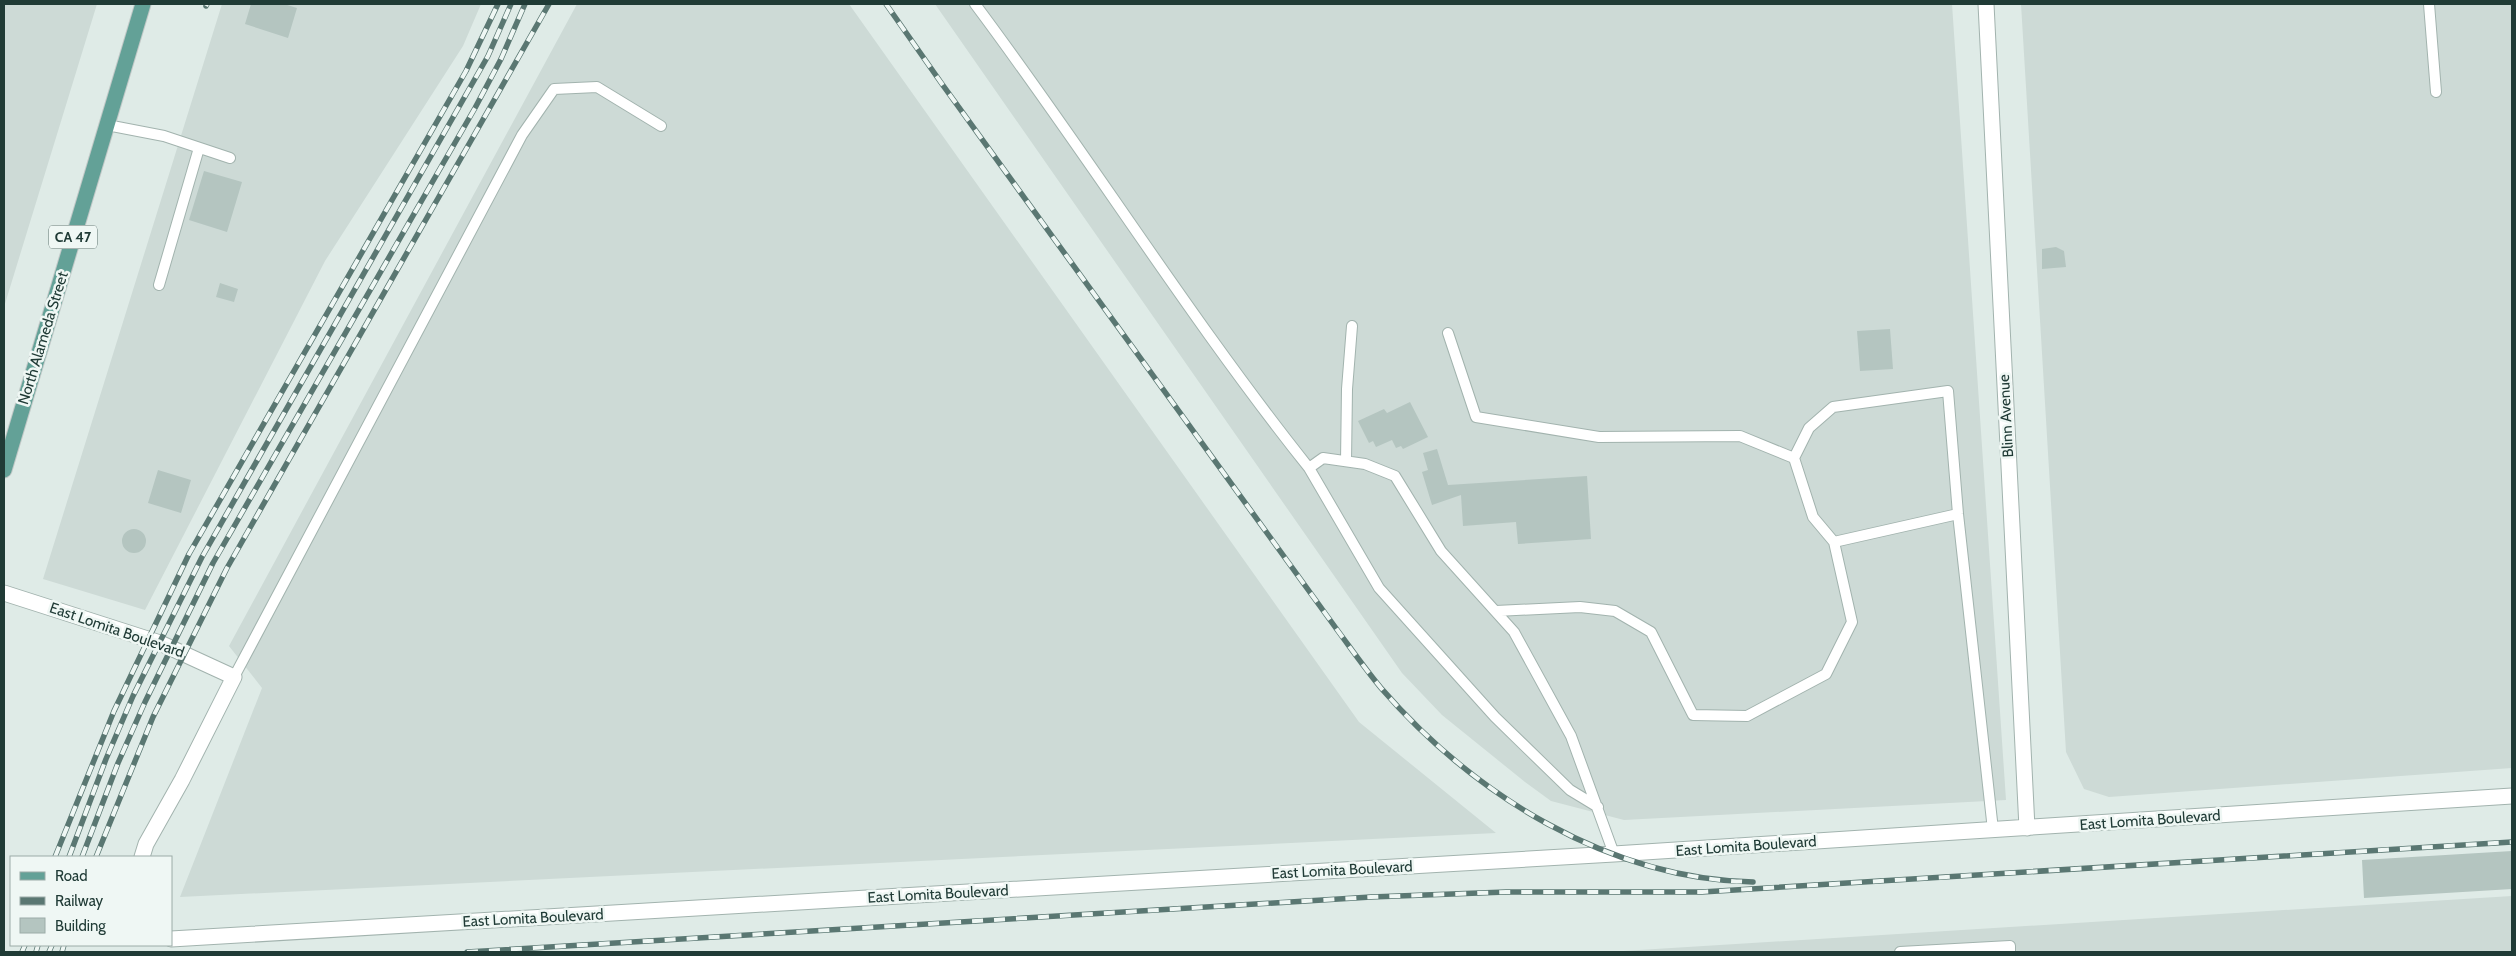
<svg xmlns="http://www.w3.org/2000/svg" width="2516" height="956" font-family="Cabin,sans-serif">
  <rect width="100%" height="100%" fill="#dfebe7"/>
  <path fill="#cddad6" d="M4 4H97L4 307Z
    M222 4H481L463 46 325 261 145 610 43 579Z
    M577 4H849L1359 722 1496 833 180 897 262 688 229 646Z
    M935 4H1952L2006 800 1624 820 1551 801 1525 782 1442 715 1402 673Z
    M2021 4H2512V768L2109 797 2084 789 2066 752Z
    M2512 896V952H1607Z"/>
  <path fill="#b4c5c0" d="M251 4H284L297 8 288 38 245 24Z
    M204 171 242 182 227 232 189 220Z
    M2056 247 2064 251 2066 267 2042 269V249Z
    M220 283 238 289 234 302 216 297Z
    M1890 329 1893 369 1860 371 1857 331Z
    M1410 402 1428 437 1403 449 1401 446 1396 448 1392 440 1376 447 1373 441 1369 443 1358 421 1384 409 1387 413Z
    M1437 449 1448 485 1587 476 1591 539 1518 544 1516 522 1463 526 1461 495 1432 505 1422 472 1428 470 1423 453Z
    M158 470 191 480 181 513 148 503Z
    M122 541a12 12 0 1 1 24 0a12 12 0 1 1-24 0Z
    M2512 851V889L2364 898 2362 860Z"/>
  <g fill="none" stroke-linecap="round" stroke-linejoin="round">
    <defs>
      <path id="lane" d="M975 4C1089 156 1190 319 1309 468
        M2429 4 2436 92
        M107 125 164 136 230 158
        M159 285 199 148
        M1448 333 1476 417 1599 437 1740 436 1794 458
        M1346 461 1347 389 1352 326
        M1834 542 1813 517 1794 458 1809 428 1833 407 1948 391 1958 514 1993 830
        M1496 611 1580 607 1615 611 1651 632 1693 715 1747 716 1826 674 1852 622 1834 542 1958 514
        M234 677 522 135 554 89 597 87 661 126
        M1598 807 1570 790 1495 717 1379 588 1309 468 1323 458 1365 464 1395 476 1441 551 1514 632 1571 736 1614 854
        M1900 952 2010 946V952"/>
      <path id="street" d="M1986 4 2027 828
        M4 593 160 643 234 677 182 780 146 844 142 857
        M171 939 1614 854 2512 796"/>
      <path id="primary" d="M4 470 143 4"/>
    </defs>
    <use href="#lane" stroke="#a2b3ae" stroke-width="12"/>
    <use href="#street" stroke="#a2b3ae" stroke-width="17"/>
    <use href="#primary" stroke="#c1c8c7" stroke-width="17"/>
    <use href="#lane" stroke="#fff" stroke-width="10"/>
    <use href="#street" stroke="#fff" stroke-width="15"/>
    <use href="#primary" stroke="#63a197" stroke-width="15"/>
    <defs>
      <path id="rail" d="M886 4 942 84 1338 631C1352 650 1366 670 1381 688 1474 795 1609 879 1753 882
        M206 6 207 4
        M55 857 114 711 189 554 466 71 498 4
        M69 857 106 759 133 696 202 557 488 56 511 4
        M82 857 118 763 145 702 213 563 475 108 501 59 525 4
        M96 857 153 717 227 568 549 4
        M22 952 25 945
        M36 952 38 945
        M49 952 52 945
        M62 952 64 945
        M467 952 1371 897 1506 892H1702L2512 842"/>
    </defs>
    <use href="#rail" stroke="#5a7772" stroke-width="5.5"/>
    <use href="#rail" stroke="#eff7f4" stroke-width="4" stroke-dasharray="11" stroke-linecap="butt"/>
  </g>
  <g text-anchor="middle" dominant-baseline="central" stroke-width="5" stroke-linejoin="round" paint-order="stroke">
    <rect fill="#eff7f4" stroke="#5e736f" stroke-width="1" x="49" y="225.5" width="48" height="23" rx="4"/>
    <g font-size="14" font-weight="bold" fill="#203b36">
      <text x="73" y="237">CA 47</text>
    </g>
    <g font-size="15" fill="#203b36" stroke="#eff7f4">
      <text transform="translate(43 338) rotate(-73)">North Alameda Street</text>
      <text transform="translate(2006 416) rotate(-93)">Blinn Avenue</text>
      <text transform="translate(117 630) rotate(19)">East Lomita Boulevard</text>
      <text transform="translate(2150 820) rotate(-4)">East Lomita Boulevard</text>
      <text transform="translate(1746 846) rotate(-4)">East Lomita Boulevard</text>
      <text transform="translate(1342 870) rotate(-3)">East Lomita Boulevard</text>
      <text transform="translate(938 894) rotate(-3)">East Lomita Boulevard</text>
      <text transform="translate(533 918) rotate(-3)">East Lomita Boulevard</text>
    </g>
  </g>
  <rect width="2516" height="956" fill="none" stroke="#203b36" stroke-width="10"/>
  <rect x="10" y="856" width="162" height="90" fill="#eff7f4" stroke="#9caca8"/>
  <rect x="20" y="872" width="25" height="8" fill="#63a197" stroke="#9caca8"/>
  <text x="55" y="881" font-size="15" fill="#203b36">Road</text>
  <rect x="20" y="897" width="25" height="8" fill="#5a7772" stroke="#9caca8"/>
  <text x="55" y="906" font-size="15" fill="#203b36">Railway</text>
  <rect x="20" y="918" width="25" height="15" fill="#b4c5c0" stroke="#9caca8"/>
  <text x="55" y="931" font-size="15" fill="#203b36">Building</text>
</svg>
